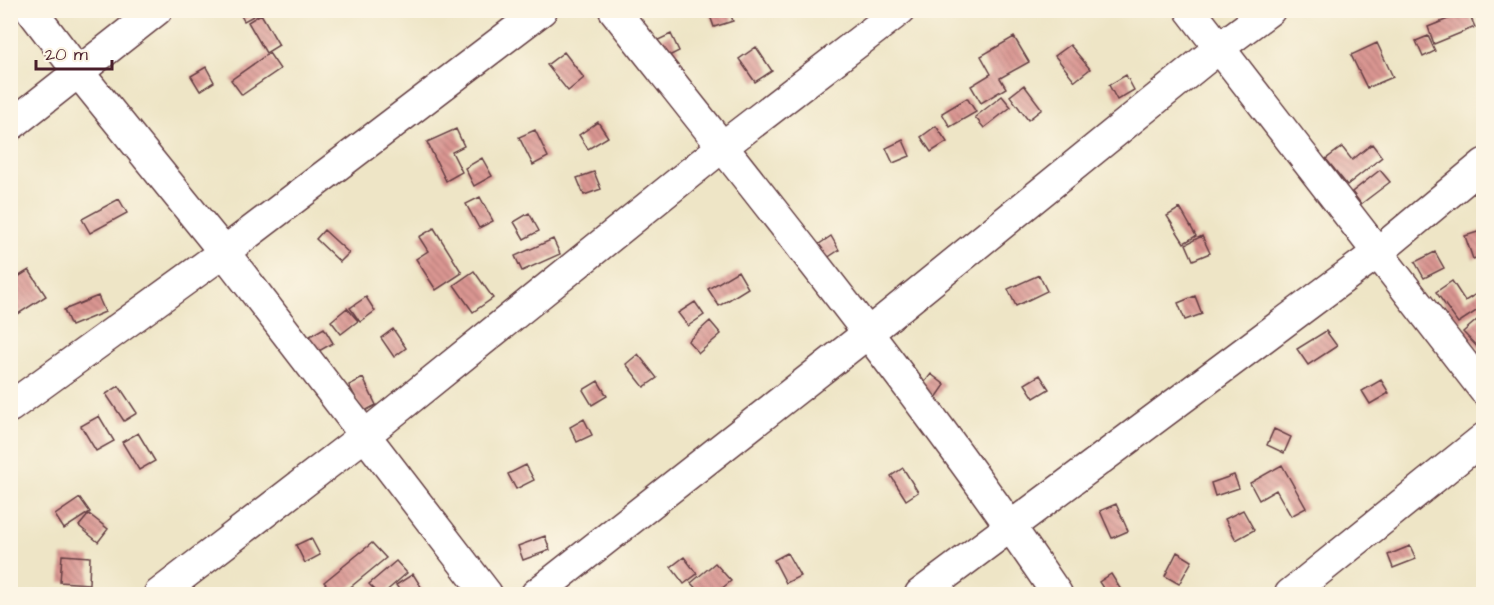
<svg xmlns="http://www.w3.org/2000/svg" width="1494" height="605" font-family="'Architects Daughter',sans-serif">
  <defs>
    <pattern id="building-back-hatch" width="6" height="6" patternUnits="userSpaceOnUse" patternTransform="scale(1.5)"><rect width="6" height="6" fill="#da9692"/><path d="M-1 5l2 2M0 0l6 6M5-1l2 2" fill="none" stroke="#b37a77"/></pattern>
  </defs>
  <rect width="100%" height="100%" fill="#fcf5e5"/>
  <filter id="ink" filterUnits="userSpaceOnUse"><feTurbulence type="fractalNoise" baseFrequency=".0167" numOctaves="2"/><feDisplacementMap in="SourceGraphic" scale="12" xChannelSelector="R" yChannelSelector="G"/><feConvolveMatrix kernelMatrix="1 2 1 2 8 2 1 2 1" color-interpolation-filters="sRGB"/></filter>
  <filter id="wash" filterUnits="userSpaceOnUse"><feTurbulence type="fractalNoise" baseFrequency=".008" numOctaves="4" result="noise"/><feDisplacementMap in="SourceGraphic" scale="24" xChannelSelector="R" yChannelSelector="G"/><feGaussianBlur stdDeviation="1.35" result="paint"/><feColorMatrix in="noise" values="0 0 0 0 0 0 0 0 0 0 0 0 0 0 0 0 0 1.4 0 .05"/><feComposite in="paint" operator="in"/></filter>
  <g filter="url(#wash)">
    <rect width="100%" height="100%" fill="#eee5c6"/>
    <g id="blocks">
      <path fill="url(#building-back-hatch)" d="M238 10H257L259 13 244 21Z
        M708 10H729L733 21 714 27Z
        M1468 11 1475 27 1434 44 1428 27Z
        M261 14 279 45 266 53 248 22Z
        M671 34 679 51 665 58 656 41Z
        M1428 36 1435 51 1423 57 1416 41Z
        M1014 37 1029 62 1000 78 1006 88 981 103 971 86 991 74 981 56Z
        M1377 43 1393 77 1367 88 1351 55Z
        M1070 45 1090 69 1075 81 1055 56Z
        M756 47 772 71 755 82 739 59Z
        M564 52 584 78 568 91 547 65Z
        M269 53 280 69 242 95 231 80Z
        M206 67 214 82 200 91 191 76Z
        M1126 75 1134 90 1117 100 1109 85Z
        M1024 85 1042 109 1028 120 1010 96Z
        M1002 96 1011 107 984 128 975 117Z
        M967 98 976 112 950 127 942 113Z
        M598 122 608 137 588 149 579 135Z
        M936 126 947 142 931 152 921 137Z
        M456 129 464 146 452 152 462 172 446 181 427 142Z
        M535 130 548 157 533 165 519 137Z
        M903 140 910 156 893 163 886 148Z
        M1372 144 1382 157 1347 185 1326 159 1342 147 1352 160Z
        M482 158 492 176 474 186 465 168Z
        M1380 170 1390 182 1361 204 1352 192Z
        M594 172 601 189 584 195 577 178Z
        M480 197 493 221 479 228 466 204Z
        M119 199 127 213 90 233 82 219Z
        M1180 208 1196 236 1184 243 1167 216Z
        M529 213 539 231 524 239 514 222Z
        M434 228 462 273 436 290 416 259 428 251 419 237Z
        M324 230 349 253 340 262 316 239Z
        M1484 230V255L1473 259 1465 236Z
        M831 236 839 250 818 264 809 251Z
        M1202 236 1210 253 1193 260 1186 244Z
        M553 239 560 254 522 271 515 256Z
        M1435 252 1444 268 1424 278 1415 262Z
        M29 270 46 296 18 314 10 303V282Z
        M474 271 493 298 473 312 454 285Z
        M738 271 748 288 719 306 708 289Z
        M1039 275 1047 291 1016 306 1008 289Z
        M1452 281 1465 301 1484 289V306L1458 323 1436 292Z
        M98 296 105 312 71 326 64 310Z
        M1195 296 1202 314 1185 320 1178 303Z
        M366 297 375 311 360 322 350 308Z
        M695 302 704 315 688 326 678 313Z
        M347 308 358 321 341 334 331 321Z
        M1484 314V354L1463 332Z
        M710 321 721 334 699 353 688 341Z
        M324 328 333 343 312 355 303 340Z
        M393 329 406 348 394 357 381 338Z
        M1326 331 1337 346 1308 365 1297 349Z
        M638 354 657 378 644 387 626 364Z
        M931 374 945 385 936 398 921 387Z
        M1040 375 1049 389 1034 398 1025 384Z
        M363 378 376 405 363 412 349 385Z
        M1381 380 1389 393 1370 404 1362 391Z
        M598 381 607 396 592 405 583 390Z
        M119 386 137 413 124 421 106 394Z
        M99 416 114 441 96 451 81 426Z
        M584 419 592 435 577 442 570 427Z
        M1274 429 1291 437 1284 453 1267 445Z
        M138 433 155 461 139 470 122 442Z
        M526 465 534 480 516 489 508 474Z
        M1282 465 1306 508 1291 516 1276 490 1259 500 1250 483Z
        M903 468 918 492 906 500 891 476Z
        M1234 475 1239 488 1215 496 1211 483Z
        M80 498 90 512 64 529 55 515Z
        M1116 504 1128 531 1112 538 1100 511Z
        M1243 510 1254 530 1236 540 1225 519Z
        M89 514 108 529 98 542 79 526Z
        M545 536 550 550 523 560 518 546Z
        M311 538 320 555 305 563 296 545Z
        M372 543 386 558 342 594H335L324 582Z
        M1410 546 1416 559 1393 568 1388 555Z
        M1177 552 1192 561 1179 584 1165 576Z
        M787 553 800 576 786 583 774 560Z
        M62 555 90 557 89 584 60 582Z
        M684 557 697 574 684 584 671 567Z
        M396 561 407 573 383 594H379L369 584Z
        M715 563 731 581 715 594H701L691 583Z
        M413 574 425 593 422 594H402L396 585Z
        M1111 574 1121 590 1114 594H1107L1099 582Z"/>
    </g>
  </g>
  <g filter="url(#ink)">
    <use href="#blocks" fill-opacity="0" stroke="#633d42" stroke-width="1.5"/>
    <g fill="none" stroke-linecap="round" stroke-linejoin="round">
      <defs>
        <path id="street" d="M31 10 79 73 224 252 487 594
          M614 10C766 202 920 392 1057 594
          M1190 10 1484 390
          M10 126 157 10
          M10 407 224 252 542 10
          M159 594 364 436 722 147 900 10
          M536 594 868 333 1219 48 1270 10
          M920 594 1377 253 1484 164
          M1290 594 1484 438"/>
      </defs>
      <use href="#street" stroke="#633d42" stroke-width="33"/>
      <use href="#street" stroke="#fff" stroke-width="30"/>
    </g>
  </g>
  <rect width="1494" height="605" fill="none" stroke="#fcf5e5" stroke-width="36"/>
  <path d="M36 60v9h76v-9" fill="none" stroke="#4a1f2b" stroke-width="3"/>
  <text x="45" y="60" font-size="18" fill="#4a1f2b" stroke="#fcf5e5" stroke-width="4.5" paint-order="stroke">20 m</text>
</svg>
